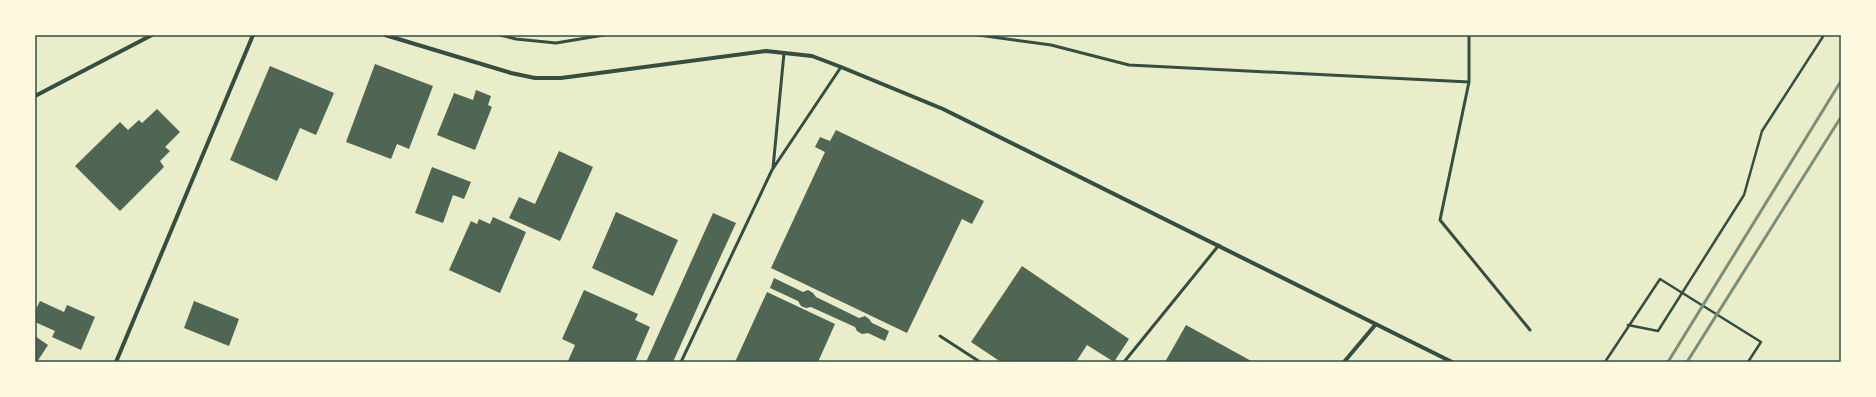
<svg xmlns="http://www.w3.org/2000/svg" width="1876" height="397" font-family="Roboto,sans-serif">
  <rect width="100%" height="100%" fill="#e9edc9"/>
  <path fill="#4f6655" d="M375 64 433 86 409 149 397 144 391 159 346 142Z
    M270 66 334 93 316 135 300 128 277 181 230 160Z
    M476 90 491 96 488 105 492 107 475 150 437 135 454 93 473 100Z
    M157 109 180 132 165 147 170 151 160 161 164 167 120 211 75 166 120 122 128 130 139 120 142 123Z
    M836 130 984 201 972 224 962 219 907 333 771 268 825 152 815 147 820 137 830 141Z
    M559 151 593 167 560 241 509 218 519 197 535 204Z
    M432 167 471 182 464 199 453 195 443 223 415 213Z
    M616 212 678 240 653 296 592 268Z
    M713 213 736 223 707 286 673 362H646Z
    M493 217 526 232 500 293 449 270 471 221 477 224 479 219 490 224Z
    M1022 266 1129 339 1114 362 1087 345 1076 362H1001L971 342Z
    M774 278 803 292 808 290 813 293 816 297 859 318 865 316 869 319 872 323 889 331 885 341 868 333 862 334 857 331 855 327 811 307 806 308 801 306 798 301 770 288Z
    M584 290 638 314 635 320 650 327 635 362 568 361 575 345 562 339Z
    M767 292 835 324 818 362H735Z
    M40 301 64 312 67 305 95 317 81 350 52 337 55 331 35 322V311Z
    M194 301 239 319 229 346 184 328Z
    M1186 325 1253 362H1165Z
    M35 336 48 345 37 362H35Z"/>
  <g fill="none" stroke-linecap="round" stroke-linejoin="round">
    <path stroke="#344e41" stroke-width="2.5" d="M1628 325 1658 331 1744 195 1762 131 1824 35
      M1605 362 1660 279 1761 342 1748 362"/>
    <path stroke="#344e41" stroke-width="3" d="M500 35 516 39 556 43 604 35
      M978 35 1051 45 1129 65 1469 82
      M1469 35V82L1440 220 1530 330
      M773 168 784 53
      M940 336 980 362
      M681 362 772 170 841 67
      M1124 362 1219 245"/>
    <path stroke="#344e41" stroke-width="4" d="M385 35 511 73 535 78H561L766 51 812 56 841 67 943 109 1452 362
      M35 96 152 35
      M116 362 253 35
      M1344 362 1376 324"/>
    <path stroke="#7c8e77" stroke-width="3" d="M1668 362 1841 81
      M1687 362 1841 117"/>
  </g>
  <rect width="1876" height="397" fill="none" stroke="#fefae0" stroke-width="72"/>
  <rect x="36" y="36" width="1804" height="325" fill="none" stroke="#344e41" stroke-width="1.5"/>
</svg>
